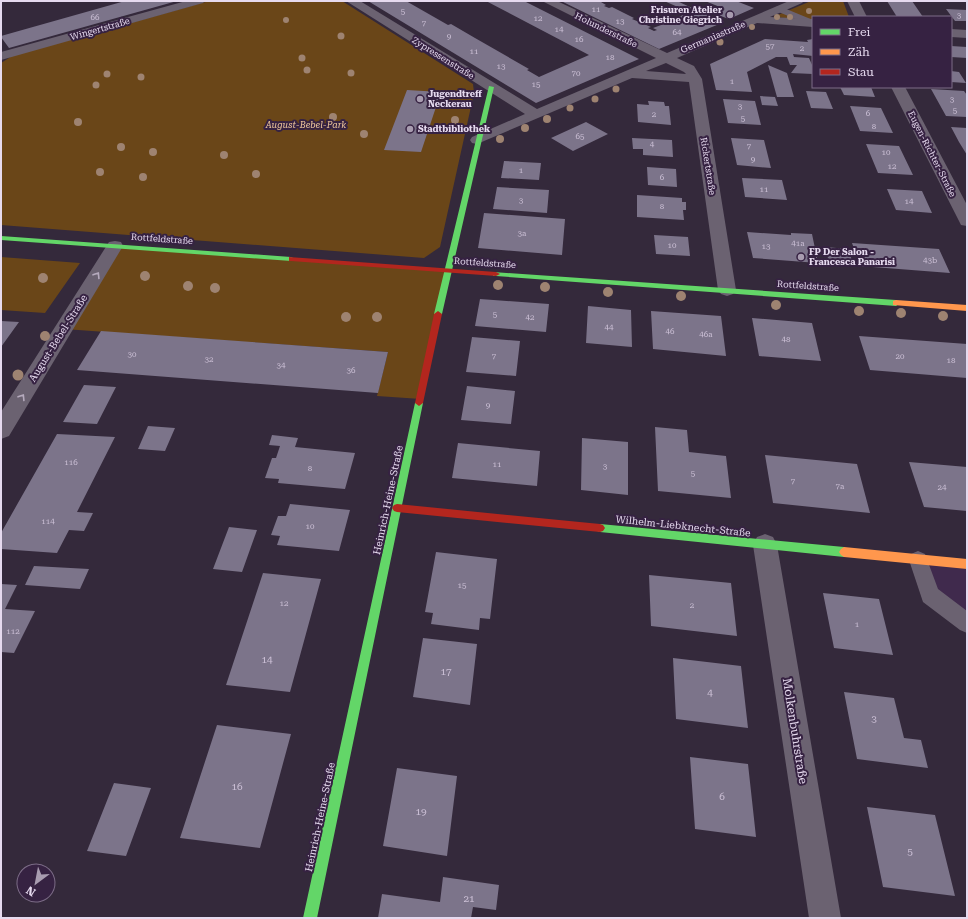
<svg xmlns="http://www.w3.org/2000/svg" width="968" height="919" font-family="'Roboto Serif',serif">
  <rect width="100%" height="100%" fill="#34293b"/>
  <path fill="#402a4d" d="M918 560 967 564V623L930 595Z"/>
  <path fill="#6a4618" d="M209 1H342L473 84 474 93 440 247 424 258 1 225V63L12 56Z
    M811 1H843L849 17H813V20L773 17Z
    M115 246 447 270 421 399 377 396 388 352 64 329Z
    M1 257 80 263 45 313 1 310Z"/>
  <path fill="#7c748a" d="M125 1H177L9 48 1 37V36Z
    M368 1H406L448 25 451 24 475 38 529 69 527 70 539 77 589 55 486 1H524L639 59 536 103Z
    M561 1 601 2 606 5 604 6 609 8 612 7 634 18 632 19 651 27 648 28 654 31 657 30 653 28 672 21 671 20 688 13 691 15 700 11 724 22 659 49Z
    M664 1H677L692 8 685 10Z
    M705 1H736L754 8 729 19 715 14 725 9Z
    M887 1H912L923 17H897Z
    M946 9 967 10V21H955Z
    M765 39 808 42 807 40 813 39V56L793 54 794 57 809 58 813 67V74L791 73 797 65H790L787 57H776L747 72 752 92 716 90 710 64Z
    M951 46 967 47V58L951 57Z
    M768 65 787 73 794 97H777Z
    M951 71 959 72 966 83 951 82Z
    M840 87H871L875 97 844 95Z
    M931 89 964 91 967 95V117L946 116Z
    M407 90 441 92 421 152 384 150Z
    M806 91 826 92 833 109 811 108Z
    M760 96 775 97 778 106 762 105Z
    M723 99 755 101 761 125 728 123Z
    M648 101 664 102 665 106H669L671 125 638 122 637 104 649 105Z
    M850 106 881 108 893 133 860 131Z
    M586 122 608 134 573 151 551 138Z
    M951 127 967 128V155L959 142Z
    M632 138 672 140 673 157 643 155V149H633Z
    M731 138 764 140 771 168 737 165Z
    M866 144 899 146 913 175 878 173Z
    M504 161 541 163 539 180 501 178Z
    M647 167 676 169 677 187 648 185Z
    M742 178 782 180 787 200 745 197Z
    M497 187 549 190 547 213 493 209Z
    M887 189 922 191 932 213 896 210Z
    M637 195 682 198V202H686V210H683L684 220 637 217Z
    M484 213 565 219 562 255 478 248Z
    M747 232 791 235V233L812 234 818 263 753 258Z
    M654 235 688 237 690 256 656 254Z
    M852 243 939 249 950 273 860 266Z
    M825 247 848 249 853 263 829 262Z
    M480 299 549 304 546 332 475 326Z
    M588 306 631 310 632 347 586 343Z
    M651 311 721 316 726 356 653 349Z
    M752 318 812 323 821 361 759 356Z
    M1 321 19 322 1 347Z
    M101 331 252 342 388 352 378 393 77 370Z
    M859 336 967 344V378L870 370Z
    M472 337 520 341 516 376 466 372Z
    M84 385 116 387 97 424 63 422Z
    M467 386 515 391 511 424 461 420Z
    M148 426 175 428 165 451 138 449Z
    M655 427 687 430 689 452 726 456 731 498 658 491Z
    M57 434 115 437 77 512 93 513 84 531 69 530 57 553 1 549V533Z
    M272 435 298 438 295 447 355 453 345 489 278 483 279 479 265 478 272 458H276L280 446 269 445Z
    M582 438 628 442V495L581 490Z
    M458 443 540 451 537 486 452 478Z
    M765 455 857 464 870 513 773 503Z
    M909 462 967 467V511L924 507Z
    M290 504 350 510 339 551 277 545 280 536 271 535 278 516H286Z
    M229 527 257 530 242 572 213 569Z
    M436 552 497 559 490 619 480 618 479 630 431 624 433 613 425 612Z
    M34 566 89 569 80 589 25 585Z
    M263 573 321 579 290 692 226 685Z
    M649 575 731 583 737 636 651 626Z
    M1 584 17 585 5 609 35 611 14 653 1 652Z
    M823 593 879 599 893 655 834 648Z
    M423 638 477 644 470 705 413 697Z
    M673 658 741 666 748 728 676 719Z
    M844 692 894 698 904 738 921 740 928 768 857 759Z
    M217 725 291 734 260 848 180 838Z
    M690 757 748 764 756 837 695 829Z
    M397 768 457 776 447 856 383 846Z
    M114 783 151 788 126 856 87 851Z
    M867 807 935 815 955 896 883 887Z
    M443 877 499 885 496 910 473 907 471 918H378L382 894 440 902Z"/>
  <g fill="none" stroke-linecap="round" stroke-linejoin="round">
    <path fill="#6b6271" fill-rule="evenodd" d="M779 6 813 20V26L776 11V7Z
      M918 551 925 554 938 589 967 611V633L960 630 923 602 909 560 911 554Z"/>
    <path fill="#6b6271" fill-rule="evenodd" d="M186 1H205L203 3 1 60V52Z
      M346 1H360L537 109 656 58 542 1H557L667 53 789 1H804L802 3 770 17 813 19V27L757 23 677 58 694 66 702 79 736 290 733 294 727 296 721 294 718 290 689 82 632 78 477 144 472 143 470 140 472 137 525 114ZM666 63 684 72 686 74 646 71Z
      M847 1H859L867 17H855Z
      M951 29 967 30V38L951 37Z
      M891 87H905L967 205V226L961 225 959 221Z
      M115 241 121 242 123 246 9 436 1 439V412L109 242Z
      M765 534 773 537 777 545 841 918H809L753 545 757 537Z"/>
    <path fill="#63d668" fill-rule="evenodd" d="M489 86 494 87 442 314 438 317 434 314Z
      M1 236 291 257 295 259 291 261 1 240Z
      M493 272 896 300 900 303 896 306 496 276H493Z
      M419 400 423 403 317 918H303L415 403Z
      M600 524 844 547 847 549 849 552 847 555 844 557 600 532 597 531 595 528 597 525Z"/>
    <path fill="#ff974d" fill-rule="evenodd" d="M896 300 967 305V311L893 305V301Z
      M844 547 967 559V569L844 557 841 555 839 552 841 549Z"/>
    <path fill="#b3261e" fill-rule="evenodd" d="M289 257 496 272 500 274 496 276 291 261H289Z
      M438 311 442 314 423 403 419 406 415 403 434 314Z
      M397 504 600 524 603 525 605 528 603 531 600 532 397 512 394 511 392 508 394 505Z"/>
  </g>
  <g fill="#9e8371">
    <circle cx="809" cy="11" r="3"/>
    <circle cx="777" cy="17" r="3"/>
    <circle cx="790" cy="17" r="3"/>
    <circle cx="286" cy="20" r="3"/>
    <circle cx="752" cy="27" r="3"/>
    <circle cx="341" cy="36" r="3.5"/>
    <circle cx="720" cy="42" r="3.5"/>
    <circle cx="302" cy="58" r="3.5"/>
    <circle cx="307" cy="70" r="3.5"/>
    <circle cx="351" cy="73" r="3.5"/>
    <circle cx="107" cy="74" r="3.5"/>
    <circle cx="141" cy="77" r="3.5"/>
    <circle cx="96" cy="85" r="3.5"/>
    <circle cx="616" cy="89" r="3.5"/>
    <circle cx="595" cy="99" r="3.5"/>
    <circle cx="570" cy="108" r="3.5"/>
    <circle cx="333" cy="117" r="4"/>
    <circle cx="547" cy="119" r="4"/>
    <circle cx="455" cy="120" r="4"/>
    <circle cx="78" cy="122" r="4"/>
    <circle cx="525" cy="128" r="4"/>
    <circle cx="364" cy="134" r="4"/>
    <circle cx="500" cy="139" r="4"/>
    <circle cx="121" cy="147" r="4"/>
    <circle cx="153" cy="152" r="4"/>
    <circle cx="224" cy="155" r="4"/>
    <circle cx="100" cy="172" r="4"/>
    <circle cx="256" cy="174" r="4"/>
    <circle cx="143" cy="177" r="4"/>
    <circle cx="145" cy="276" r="5"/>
    <circle cx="43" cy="278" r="5"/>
    <circle cx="498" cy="285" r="5"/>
    <circle cx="188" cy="286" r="5"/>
    <circle cx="545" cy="287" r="5"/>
    <circle cx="215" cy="288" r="5"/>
    <circle cx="608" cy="292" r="5"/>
    <circle cx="681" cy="296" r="5"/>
    <circle cx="776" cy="305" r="5"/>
    <circle cx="859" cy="311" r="5"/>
    <circle cx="901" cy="313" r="5"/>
    <circle cx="943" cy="316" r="5"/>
    <circle cx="346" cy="317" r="5"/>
    <circle cx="377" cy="317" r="5"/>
    <circle cx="45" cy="336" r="5"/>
    <circle cx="18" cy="375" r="5.5"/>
  </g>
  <defs><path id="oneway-chevron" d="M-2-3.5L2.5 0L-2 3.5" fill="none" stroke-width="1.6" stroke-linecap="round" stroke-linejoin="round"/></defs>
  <g stroke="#b5aabd">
    <use href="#oneway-chevron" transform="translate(97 275) rotate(-58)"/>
    <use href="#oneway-chevron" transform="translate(22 397) rotate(-58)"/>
  </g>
  <g fill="#a89cb0" stroke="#362242" stroke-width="1.5">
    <circle cx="730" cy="15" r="4"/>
    <circle cx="420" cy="99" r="4"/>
    <circle cx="410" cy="129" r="4"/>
    <circle cx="801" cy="257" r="4"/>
  </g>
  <g text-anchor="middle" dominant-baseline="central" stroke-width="4" stroke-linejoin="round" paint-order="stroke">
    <g font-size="8" fill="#ccc0d6">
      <text x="596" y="9">11</text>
      <text x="403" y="11">5</text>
      <text x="959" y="15">3</text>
      <text x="95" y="17">66</text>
      <text x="538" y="18">12</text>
      <text x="620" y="21">13</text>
      <text x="424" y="23">7</text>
      <text x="559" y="29">14</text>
      <text x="677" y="32">64</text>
      <text x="449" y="36">9</text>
      <text x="579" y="39">16</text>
      <text x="770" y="46">57</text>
      <text x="802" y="48">2</text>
      <text x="474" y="51">11</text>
      <text x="610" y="57">18</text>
      <text x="501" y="66">13</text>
      <text x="576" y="73">70</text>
      <text x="732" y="81">1</text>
      <text x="536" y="84">15</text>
      <text x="952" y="99">3</text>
      <text x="740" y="106">3</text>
      <text x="955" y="110">5</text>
      <text x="868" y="113">6</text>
      <text x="654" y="114">2</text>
      <text x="743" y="118">5</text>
      <text x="874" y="126">8</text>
      <text x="580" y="136">65</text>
      <text x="652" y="144">4</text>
      <text x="749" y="146">7</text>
      <text x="886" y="152">10</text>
      <text x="753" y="159">9</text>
      <text x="892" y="166">12</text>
      <text x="521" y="170">1</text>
      <text x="662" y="177">6</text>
      <text x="764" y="189">11</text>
      <text x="521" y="200">3</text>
      <text x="909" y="201">14</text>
      <text x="662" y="206">8</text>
      <text x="522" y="233">3a</text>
      <text x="798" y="243">41a</text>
      <text x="672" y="245">10</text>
      <text x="766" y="246">13</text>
      <text x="930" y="260">43b</text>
      <text x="495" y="314">5</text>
      <text x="530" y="317">42</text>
      <text x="609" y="327">44</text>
      <text x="670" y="331">46</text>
      <text x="706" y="334">46a</text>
      <text x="786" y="339">48</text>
      <text x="132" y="354">30</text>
      <text x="494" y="356">7</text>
      <text x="900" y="356">20</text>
      <text x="209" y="359">32</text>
      <text x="951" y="360">18</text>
      <text x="281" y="365">34</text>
      <text x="351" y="370">36</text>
      <text x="488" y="405">9</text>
      <text x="71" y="462">116</text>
      <text x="497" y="464">11</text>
      <text x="605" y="466">3</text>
      <text x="310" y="468">8</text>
      <text x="693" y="473">5</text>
      <text x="793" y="481">7</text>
      <text x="840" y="486">7a</text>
      <text x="942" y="487">24</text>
      <text x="48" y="521">114</text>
      <text x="310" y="526">10</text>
      <text x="462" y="585">15</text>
      <text x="284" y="603">12</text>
      <text x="692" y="605">2</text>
      <text x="857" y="624">1</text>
      <text x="13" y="631">112</text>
    </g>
    <g font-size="9" font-weight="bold" fill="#e6daef" stroke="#362242" text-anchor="start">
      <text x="722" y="10" text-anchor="end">Frisuren Atelier<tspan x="722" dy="10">Christine Giegrich</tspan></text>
      <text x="428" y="94">Jugendtreff<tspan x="428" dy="10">Neckerau</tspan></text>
      <text x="418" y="129">Stadtbibliothek</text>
      <text x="809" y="252">FP Der Salon -<tspan x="809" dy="10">Francesca Panarisi</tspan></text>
    </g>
    <g font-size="9" fill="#e6daef" stroke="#362242">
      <text transform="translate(100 29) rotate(-16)">Wingertstraße</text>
      <text transform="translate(606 30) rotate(26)">Holunderstraße</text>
      <text transform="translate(713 37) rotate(-23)">Germaniastraße</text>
      <text transform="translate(443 58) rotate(32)">Zypressenstraße</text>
      <text transform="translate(932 154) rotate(63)">Eugen-Richter-Straße</text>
      <text transform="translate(708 166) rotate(81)">Rickertstraße</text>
      <text transform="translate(162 239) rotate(4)">Rottfeldstraße</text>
      <text transform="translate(485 263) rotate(4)">Rottfeldstraße</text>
      <text transform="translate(808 286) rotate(4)">Rottfeldstraße</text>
    </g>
    <g font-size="9" font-style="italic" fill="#f5cd9e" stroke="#362242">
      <text x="306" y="125">August-Bebel-Park</text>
    </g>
    <g font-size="10" fill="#e6daef" stroke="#362242">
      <text transform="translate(58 338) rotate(-58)">August-Bebel-Straße</text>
      <text transform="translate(388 500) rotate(-78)">Heinrich-Heine-Straße</text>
      <text transform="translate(683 526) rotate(6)">Wilhelm-Liebknecht-Straße</text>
      <text transform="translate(320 817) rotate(-78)">Heinrich-Heine-Straße</text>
    </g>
    <g font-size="10" fill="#ccc0d6">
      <text x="267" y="659">14</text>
      <text x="446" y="671">17</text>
      <text x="710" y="692">4</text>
      <text x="874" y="718">3</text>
      <text x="237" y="786">16</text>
      <text x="722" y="796">6</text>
      <text x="421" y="811">19</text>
      <text x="910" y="851">5</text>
      <text x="469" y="898">21</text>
    </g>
    <g font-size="12" fill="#e6daef" stroke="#362242">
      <text transform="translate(795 731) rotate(81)">Molkenbuhrstraße</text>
    </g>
  </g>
  <rect width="968" height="919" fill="none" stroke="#e6daef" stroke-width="4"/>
  <rect x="812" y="16" width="140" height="72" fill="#362242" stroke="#7c6c87"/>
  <rect x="820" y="29" width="20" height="6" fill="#63d668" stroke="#7c6c87"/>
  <text x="848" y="36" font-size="12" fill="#e6daef">Frei</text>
  <rect x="820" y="49" width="20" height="6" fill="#ff974d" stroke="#7c6c87"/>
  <text x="848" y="56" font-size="12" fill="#e6daef">Zäh</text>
  <rect x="820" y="69" width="20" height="6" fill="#b3261e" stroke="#7c6c87"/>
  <text x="848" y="76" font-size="12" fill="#e6daef">Stau</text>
  <g transform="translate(36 883) rotate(212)"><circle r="19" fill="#362242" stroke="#7c6c87"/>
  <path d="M0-3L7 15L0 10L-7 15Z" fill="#a89cb0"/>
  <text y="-6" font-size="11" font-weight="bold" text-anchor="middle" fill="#e6daef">N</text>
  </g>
</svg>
